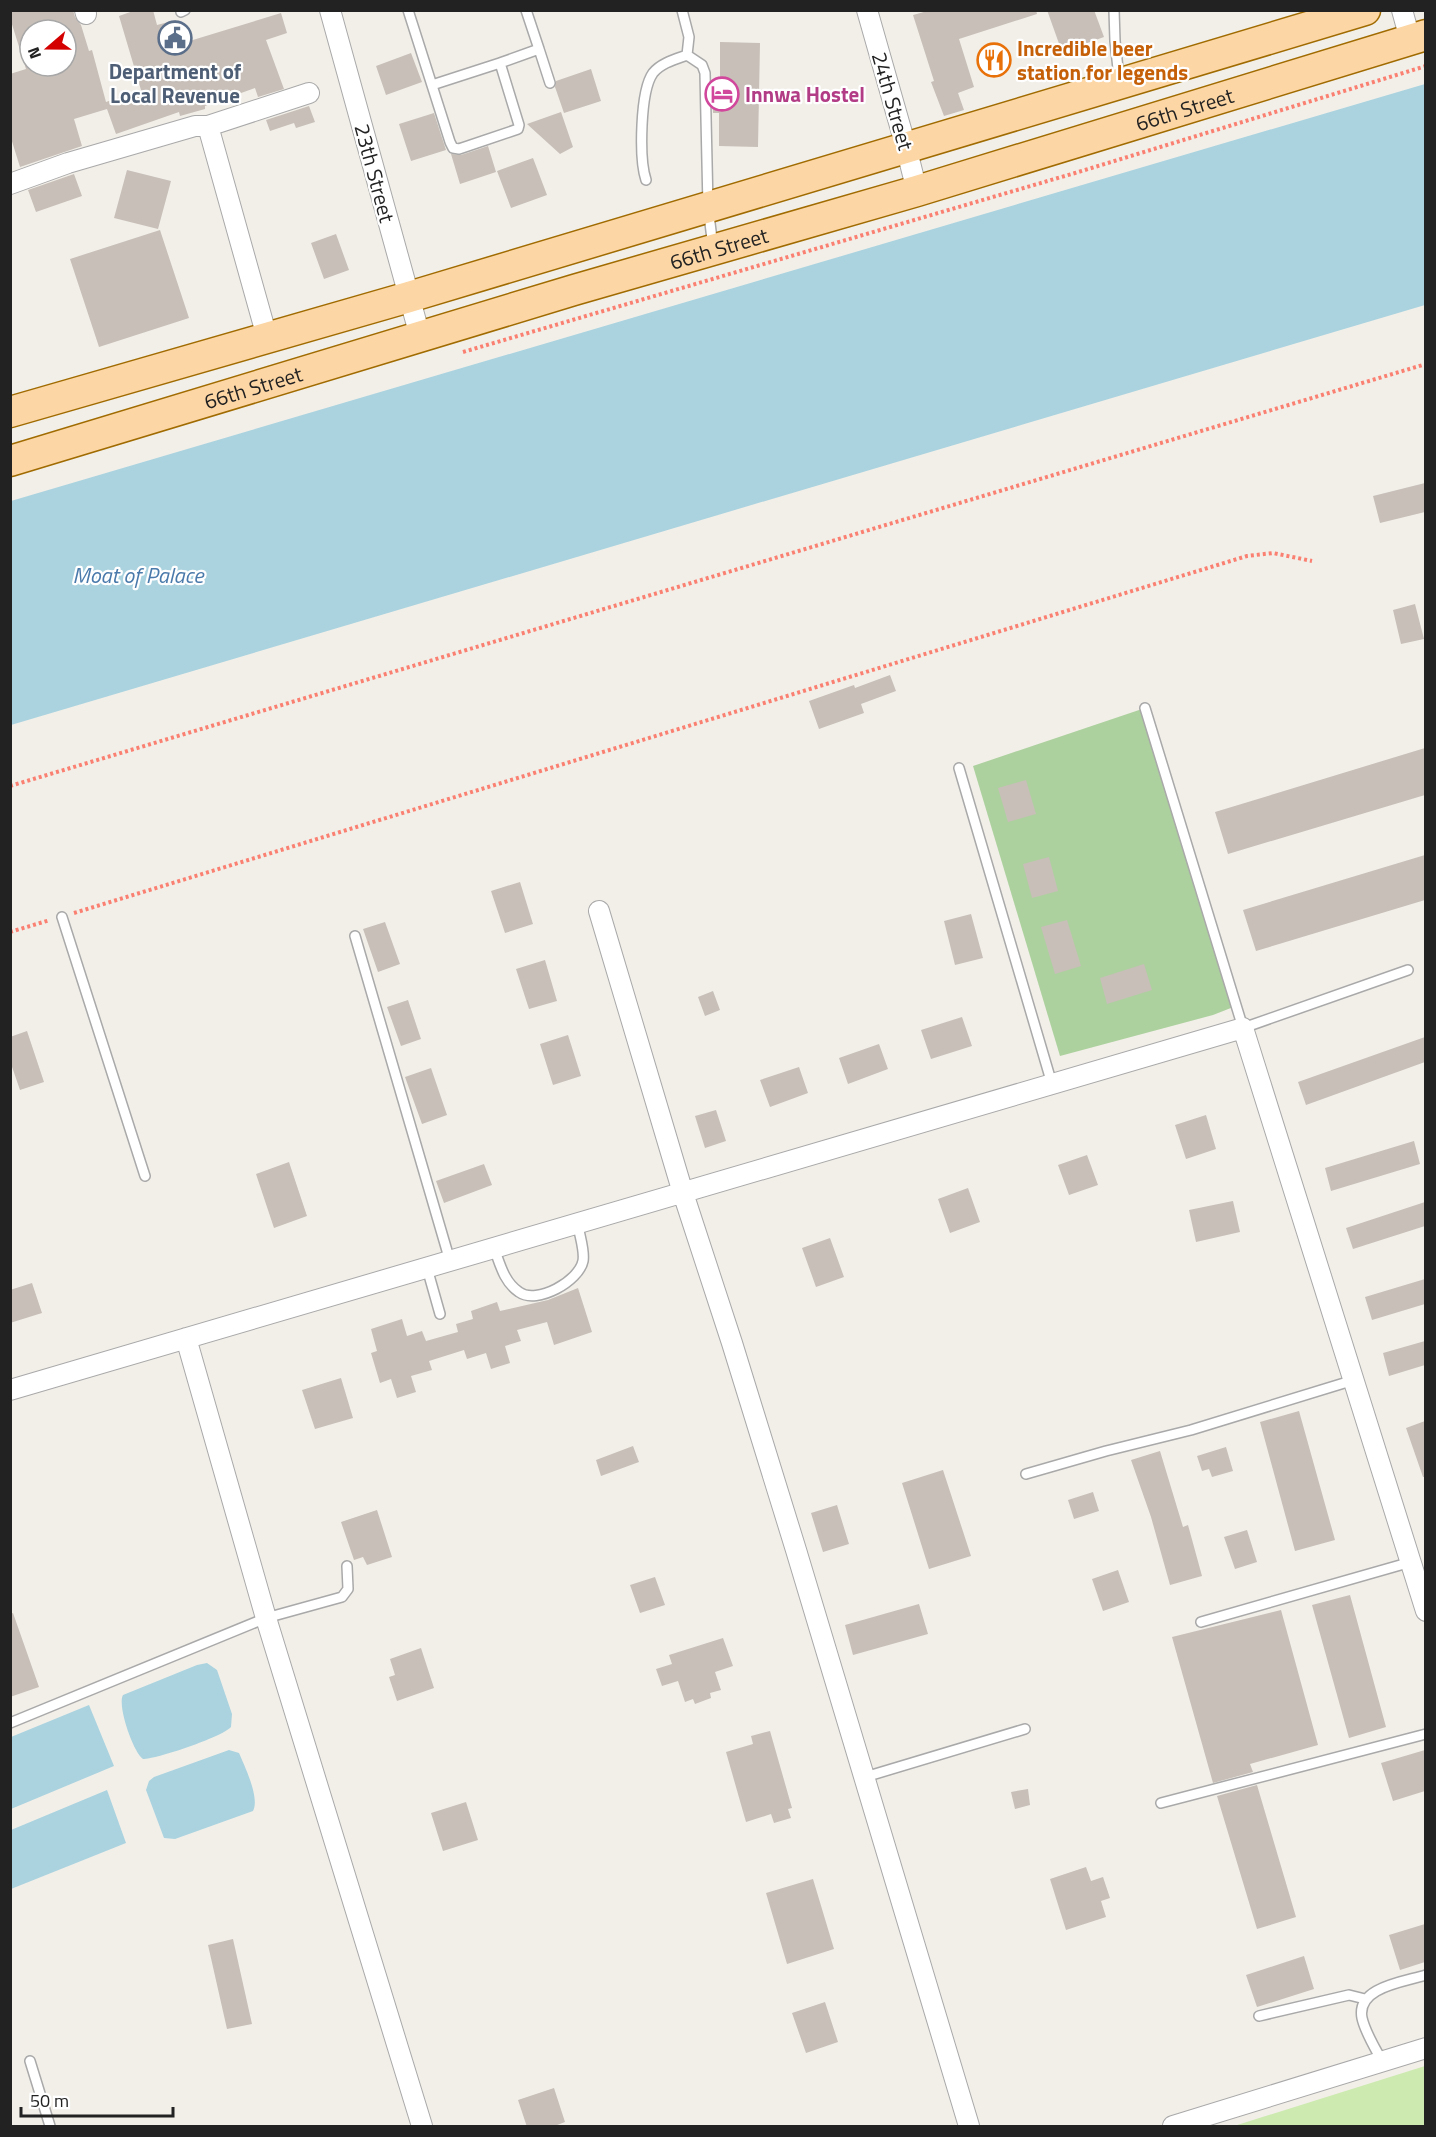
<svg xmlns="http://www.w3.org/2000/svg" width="1436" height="2137" font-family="'Titillium Web',sans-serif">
  <rect width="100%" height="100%" fill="#f2efe9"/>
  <path fill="#cdebb0" d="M1425 2066V2126H1234Z"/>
  <path fill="#add19e" d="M1145 708 1236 1006 1213 1015 1060 1056 973 766Z"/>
  <path fill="#aad3df" d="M1425 84V305L11 725V501Z
    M207 1663 217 1670 232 1714 231 1727C222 1737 157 1759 143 1759 133 1752 117 1705 123 1695L197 1665Z
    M89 1705 114 1766 11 1809V1737Z
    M229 1750 239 1753C245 1767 260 1798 253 1811L175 1839 164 1838 146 1790 149 1781 154 1777Z
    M107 1790 126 1843 11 1889V1830Z"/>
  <path fill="#c7bfb8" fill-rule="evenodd" d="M10 10H73L75 17 81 25 89 51 92 50 106 102 141 90 119 16 136 10H153L157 25 176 20 183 43 281 13 287 33 266 40 284 89 258 97 255 88 205 106V109L180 116 179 112 116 134 107 109 74 119 82 146 20 167 10 135V74L26 69 10 18ZM30 30H66V66H30Z
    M931 10H1036L1037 14 959 39 974 87 958 93 964 110 944 116 931 82 934 81 913 15Z
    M1047 10H1094L1104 37 1062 52Z
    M720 42 760 43 758 147 719 146V113H713L712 80H720Z
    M411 53 422 82 386 95 376 66Z
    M591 69 601 101 564 113 555 87 556 81Z
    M309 106 315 122 296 128 294 123 270 131 266 120Z
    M561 112 573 147 560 154 527 124Z
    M434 113 446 150 411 161 399 124Z
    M488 146 496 172 460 184 451 154 461 155Z
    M533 158 547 195 511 208 497 171Z
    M127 170 171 181 158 229 114 218Z
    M74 174 82 196 36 212 28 190Z
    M160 230 189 318 99 347 70 259Z
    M336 234 349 270 324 279 311 243Z
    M1425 483V512L1380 523 1373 496Z
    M1415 604 1424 639 1401 644 1393 610Z
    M890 675 896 691 861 704 864 713 819 729 809 701 854 685 855 688Z
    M1425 748V795L1228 854 1215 812Z
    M1026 780 1036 814 1008 822 998 788Z
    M1425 855V900L1256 951 1243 910Z
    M1049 857 1058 891 1032 898 1023 864Z
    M520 882 533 924 505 933 491 891Z
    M971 914 983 958 955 965 944 921Z
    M1067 920 1081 966 1055 974 1041 927Z
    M385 922 400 964 378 972 363 929Z
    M545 960 557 1001 529 1009 516 969Z
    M1144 964 1152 990 1107 1004 1100 978Z
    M713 991 720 1010 705 1016 698 997Z
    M408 1000 421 1039 401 1046 387 1007Z
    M962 1017 972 1046 931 1059 921 1030Z
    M27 1031 44 1082 20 1090 10 1061V1037Z
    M568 1035 581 1076 553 1085 540 1044Z
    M1425 1037V1062L1306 1105 1298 1082Z
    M879 1044 888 1069 848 1084 839 1058Z
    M799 1067 808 1093 770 1107 760 1080Z
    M431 1068 447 1115 422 1124 405 1077Z
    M716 1110 726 1141 705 1148 695 1116Z
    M1206 1115 1216 1149 1186 1159 1175 1125Z
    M1414 1141 1420 1164 1331 1191 1325 1168Z
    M1087 1155 1098 1185 1069 1195 1058 1165Z
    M289 1162 307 1216 274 1228 256 1174Z
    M484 1164 492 1185 444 1203 436 1181Z
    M968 1188 980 1222 950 1233 938 1199Z
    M1233 1201 1240 1232 1196 1242 1189 1210Z
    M1425 1202V1226L1353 1249 1346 1228Z
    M830 1238 844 1277 816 1287 802 1248Z
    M1425 1279V1304L1372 1320 1365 1297Z
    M32 1283 42 1313 10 1323V1290Z
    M578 1288 592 1332 554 1345 547 1322 517 1330 521 1341 505 1346 510 1363 491 1369 486 1353 467 1359 464 1350 429 1361 432 1370 411 1376 416 1392 397 1398 391 1379 380 1383 371 1353 377 1351 371 1329 402 1319 407 1336 422 1331 426 1341 458 1332 456 1324 473 1319 471 1311 497 1302 500 1311 548 1300Z
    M1425 1341V1365L1389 1376 1383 1353Z
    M341 1378 353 1418 315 1429 302 1390Z
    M1299 1411 1335 1540 1295 1551 1260 1422Z
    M1425 1421V1477H1423L1406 1428Z
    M633 1446 639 1462 601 1476 596 1460Z
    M1226 1447 1233 1471 1212 1477 1209 1469 1202 1471 1197 1456Z
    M1160 1451 1183 1527 1188 1525 1202 1576 1170 1585 1151 1517 1131 1460Z
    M943 1470 971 1556 929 1569 902 1483Z
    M1093 1492 1099 1511 1074 1519 1068 1500Z
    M837 1505 849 1544 823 1552 811 1513Z
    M377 1510 392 1557 367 1565 363 1557 354 1560 341 1522Z
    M1247 1530 1257 1562 1235 1569 1224 1537Z
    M1118 1570 1129 1602 1103 1611 1092 1579Z
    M655 1577 665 1605 640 1613 630 1585Z
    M1350 1595 1386 1727 1349 1738 1312 1605Z
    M919 1604 928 1634 853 1655 845 1625Z
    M1281 1610 1318 1745 1250 1764 1253 1772 1213 1783 1172 1637Z
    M13 1613 39 1687 10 1697V1614Z
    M723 1638 733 1666 715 1672 721 1690 710 1693 711 1698 695 1704 693 1699 685 1702 678 1681 662 1686 656 1669 672 1664 669 1655Z
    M421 1648 434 1688 397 1701 389 1677 395 1675 390 1659Z
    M770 1731 792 1808 788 1809 791 1818 774 1823 771 1814 746 1822 726 1752 753 1744 751 1736Z
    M1425 1750V1791L1393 1801 1381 1763Z
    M1257 1785 1296 1917 1257 1929 1217 1796Z
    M1028 1789 1030 1805 1015 1809 1011 1792Z
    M466 1802 478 1840 443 1851 431 1813Z
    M1086 1867 1091 1881 1103 1877 1110 1898 1101 1901 1106 1917 1066 1930 1050 1879Z
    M813 1879 834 1949 787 1964 766 1893Z
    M1425 1924V1962L1400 1970 1389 1935Z
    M233 1939 252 2024 227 2029 208 1945Z
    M1304 1956 1314 1989 1257 2007 1246 1975Z
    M825 2002 838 2042 806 2053 792 2013Z
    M554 2088 565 2122 552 2127H527L518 2100Z"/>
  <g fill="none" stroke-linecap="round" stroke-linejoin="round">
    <defs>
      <path id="lane" d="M408 10 450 142 453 148 459 149 518 129 519 125 500 63 432 85
        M682 10 689 37 687 55
        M1114 10 1115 41 1119 78
        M181 12 185 10
        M539 49 550 83
        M500 63 539 49 526 10
        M646 180C639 159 640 91 653 73 661 63 676 59 687 55L702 65 705 73 708 207 713 247
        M1145 708 1243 1028 1408 970
        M959 768 1052 1084
        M62 917 145 1176
        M355 936 450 1261
        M494 1248C500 1264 504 1282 519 1292 537 1305 579 1281 583 1261 585 1250 579 1235 578 1224
        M427 1268 440 1314
        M1026 1474 1106 1451 1191 1430 1354 1380
        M1201 1622 1411 1562
        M10 1723 266 1618 342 1597 348 1589 347 1566
        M865 1777 1025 1729
        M1161 1803 1426 1734
        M1259 2016 1349 1995 1365 1999
        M30 2061 50 2126
        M1382 2061C1375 2048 1365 2032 1362 2018 1356 1987 1404 1982 1426 1975"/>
      <path id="street" d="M85 10 86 14
        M330 10 420 336
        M867 10 906 147 917 191
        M1402 10 1410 39
        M208 126 309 93
        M10 184 68 163 195 126H208L267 337
        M599 911 683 1193 732 1343 796 1550 969 2126
        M186 1338 266 1618 422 2126
        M10 1390 1243 1028 1426 1611
        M1173 2126 1426 2048"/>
      <g id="primary">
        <path d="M10 412 409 297 1365 10"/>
        <path id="s1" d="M10 461 574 290 917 191 1426 35"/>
      </g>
    </defs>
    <use href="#lane" stroke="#a9a9a9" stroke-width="12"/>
    <use href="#street" stroke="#a9a9a9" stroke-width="22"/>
    <use href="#primary" stroke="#a06b00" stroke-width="33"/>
    <path stroke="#fa8072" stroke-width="4" stroke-dasharray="3 3" stroke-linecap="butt" d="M463 352 1075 173 1426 66
      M10 786 1426 364
      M74 913 1247 556 1273 553 1312 561
      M10 932 50 920"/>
    <use href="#lane" stroke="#fff" stroke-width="9"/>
    <use href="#street" stroke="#fff" stroke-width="20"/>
    <use href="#primary" stroke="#fcd6a4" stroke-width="30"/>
  </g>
  <defs>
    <symbol id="civic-ring" viewBox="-11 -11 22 22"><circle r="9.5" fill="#fff" stroke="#5c6f8a" stroke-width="1.5"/><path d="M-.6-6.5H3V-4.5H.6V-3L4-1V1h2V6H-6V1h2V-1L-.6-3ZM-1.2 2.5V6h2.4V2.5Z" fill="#5c6f8a"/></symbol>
    <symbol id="restaurant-ring" viewBox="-11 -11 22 22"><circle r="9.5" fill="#fff" stroke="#e8710a" stroke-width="1.5"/><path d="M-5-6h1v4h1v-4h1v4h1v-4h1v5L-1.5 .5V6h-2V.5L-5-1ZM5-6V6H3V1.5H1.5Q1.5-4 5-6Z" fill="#e8710a"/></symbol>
    <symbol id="hotel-ring" viewBox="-11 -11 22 22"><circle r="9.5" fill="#fff" stroke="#d1479c" stroke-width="1.5"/><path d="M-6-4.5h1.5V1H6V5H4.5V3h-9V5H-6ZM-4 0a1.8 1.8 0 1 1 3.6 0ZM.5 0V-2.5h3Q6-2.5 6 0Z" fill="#d1479c"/></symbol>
  </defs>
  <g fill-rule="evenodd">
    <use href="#civic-ring" x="156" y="19" width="38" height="38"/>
    <use href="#restaurant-ring" x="975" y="41" width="38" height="38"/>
    <use href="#hotel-ring" x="703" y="75" width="38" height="38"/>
  </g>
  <g text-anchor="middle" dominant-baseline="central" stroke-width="4.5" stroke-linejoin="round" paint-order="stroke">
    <g font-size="21" font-weight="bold" fill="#c56008" stroke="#fff" text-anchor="start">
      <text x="1017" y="48">Incredible beer<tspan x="1017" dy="24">station for legends</tspan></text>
    </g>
    <g font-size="21" font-weight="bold" fill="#4e5e75" stroke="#fff">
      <text x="175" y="71">Department of<tspan x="175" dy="24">Local Revenue</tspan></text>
    </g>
    <g font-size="21" font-weight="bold" fill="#b23c85" stroke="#fff" text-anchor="start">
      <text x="745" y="94">Innwa Hostel</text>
    </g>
    <g font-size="21" fill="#222" stroke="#fff">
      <text transform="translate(893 101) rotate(74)">24th Street</text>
      <text stroke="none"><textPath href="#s1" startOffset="1226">66th Street</textPath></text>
      <text transform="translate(375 173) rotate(75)">23th Street</text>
      <text stroke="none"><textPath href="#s1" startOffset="740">66th Street</textPath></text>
      <text stroke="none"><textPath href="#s1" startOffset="254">66th Street</textPath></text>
    </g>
    <g font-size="22" font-style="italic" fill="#4a7aab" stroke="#fff">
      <text x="138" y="575">Moat of Palace</text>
    </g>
  </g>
  <rect width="1436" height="2137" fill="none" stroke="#222222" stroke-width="24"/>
  <g transform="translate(48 48) rotate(250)"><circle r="28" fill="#ffffff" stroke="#a7a7a7" stroke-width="1.5"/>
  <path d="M0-4.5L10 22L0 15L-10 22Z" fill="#d40000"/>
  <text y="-9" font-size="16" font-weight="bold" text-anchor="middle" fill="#222222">N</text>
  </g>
  <path d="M21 2107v9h152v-9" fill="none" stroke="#222222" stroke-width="3"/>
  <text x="30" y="2107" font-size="18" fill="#222222" stroke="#ffffff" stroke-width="4.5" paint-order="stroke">50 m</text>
</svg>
